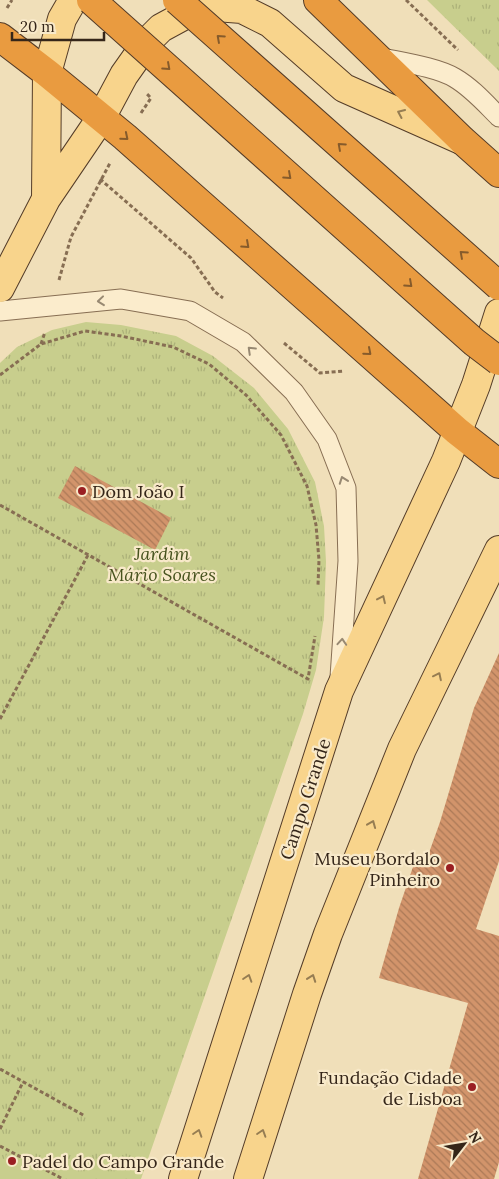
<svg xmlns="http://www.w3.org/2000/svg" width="499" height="1179" font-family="Lora,serif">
  <defs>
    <pattern id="grass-tufts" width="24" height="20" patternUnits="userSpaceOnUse" patternTransform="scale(1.25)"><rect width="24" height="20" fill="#c8ce8d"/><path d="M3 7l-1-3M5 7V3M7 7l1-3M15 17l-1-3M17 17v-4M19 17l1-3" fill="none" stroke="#acb179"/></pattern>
    <pattern id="building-back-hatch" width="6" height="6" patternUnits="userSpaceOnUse" patternTransform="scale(1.25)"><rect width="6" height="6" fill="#d2946b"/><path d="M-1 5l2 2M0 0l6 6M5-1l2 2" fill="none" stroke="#ab7957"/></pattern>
  </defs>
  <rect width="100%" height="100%" fill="#f0dfb9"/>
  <path fill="url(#grass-tufts)" d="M427 0H499V71Z
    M86 322 121 325 176 336 213 356 254 388 288 429 315 482 324 526 326 562 324 617 316 670 303 714 141 1179H0V363L17 347 52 330Z"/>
  <path fill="#c8ce8d" d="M7 1154 55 1179H0V1168Z"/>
  <path fill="url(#building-back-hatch)" d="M75 466 171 518 155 550 58 498Z
    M499 653V861L476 929 499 936V1162L494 1179H418L468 1003 379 978 399 908 415 861 425 864 440 822 474 708Z"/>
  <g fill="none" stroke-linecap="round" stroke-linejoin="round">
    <defs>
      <path id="lane" d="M378 57C400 62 437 67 455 78 472 88 485 103 499 117
        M0 311 121 299 190 311 243 342 294 392 327 439 346 488 348 561 340 677"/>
      <path id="primary" d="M46 199 47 73 62 19 73 0
        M0 288 46 199 101 118 124 75 148 41 161 28 185 15 216 7 242 9 270 23 344 88 461 140
        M183 1179 339 691 446 461 476 385 499 313
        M248 1179 307 994 328 934 402 749 499 550"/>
      <path id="highway" d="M318 0 462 140 499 173
        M0 37 47 73 125 137 457 431 499 464"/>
    </defs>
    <use href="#lane" stroke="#876e53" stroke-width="21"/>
    <use href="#primary" stroke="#543c28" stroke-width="30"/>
    <use href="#highway" stroke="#543c28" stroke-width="30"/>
    <path stroke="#876e53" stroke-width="3" stroke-dasharray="4 2.5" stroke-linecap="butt" d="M406 0 458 50
      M7 8 12 0
      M141 113 151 98 147 94
      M100 179 191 258 215 292 223 298
      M59 280 71 237 110 163
      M284 343 320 373 344 371
      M41 344 45 332
      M0 375 41 344 85 331 121 336 173 347 209 364 246 395 281 435 307 486 316 525 319 560 318 585
      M0 505 308 679 315 636
      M0 719 88 555
      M0 1069 85 1116
      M0 1129 23 1082
      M0 1146 63 1179"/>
    <use href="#lane" stroke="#fbeccc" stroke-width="19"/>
    <use href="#primary" stroke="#f8d48c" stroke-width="28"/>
    <use href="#highway" stroke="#e99b40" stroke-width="28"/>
    <defs>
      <path id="highway-bridge" d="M91 0 474 342 499 361
        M177 0 499 286"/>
    </defs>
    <use href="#highway-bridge" stroke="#543c28" stroke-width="30" stroke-linecap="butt"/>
    <use href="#highway-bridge" stroke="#e99b40" stroke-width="28"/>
  </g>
  <defs><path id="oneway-chevron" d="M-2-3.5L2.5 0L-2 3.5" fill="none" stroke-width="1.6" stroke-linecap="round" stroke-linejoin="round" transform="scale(1.25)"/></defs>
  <g stroke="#865b2b">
    <use href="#oneway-chevron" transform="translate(220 38) rotate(-138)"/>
    <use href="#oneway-chevron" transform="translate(167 67) rotate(42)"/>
    <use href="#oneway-chevron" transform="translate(125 137) rotate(40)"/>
    <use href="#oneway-chevron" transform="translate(341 146) rotate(-138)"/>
    <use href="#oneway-chevron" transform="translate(288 176) rotate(42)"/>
    <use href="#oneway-chevron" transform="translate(246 245) rotate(42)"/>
    <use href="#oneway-chevron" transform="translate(463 254) rotate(-138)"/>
    <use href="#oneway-chevron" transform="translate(409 284) rotate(42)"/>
    <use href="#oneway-chevron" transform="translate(368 352) rotate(41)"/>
  </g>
  <g stroke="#967d52">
    <use href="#oneway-chevron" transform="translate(401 113) rotate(-156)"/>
    <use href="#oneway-chevron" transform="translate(382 599) rotate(-65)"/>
    <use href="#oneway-chevron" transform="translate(438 676) rotate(-64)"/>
    <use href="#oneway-chevron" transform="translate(372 824) rotate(-68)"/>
    <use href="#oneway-chevron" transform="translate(248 978) rotate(-72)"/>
    <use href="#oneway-chevron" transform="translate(312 978) rotate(-70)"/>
    <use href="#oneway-chevron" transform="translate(198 1133) rotate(-72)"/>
    <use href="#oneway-chevron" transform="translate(262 1133) rotate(-72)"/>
  </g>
  <g stroke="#988972">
    <use href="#oneway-chevron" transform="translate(101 301) rotate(174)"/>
    <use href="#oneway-chevron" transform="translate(251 350) rotate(-136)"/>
    <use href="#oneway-chevron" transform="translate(343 480) rotate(-110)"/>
    <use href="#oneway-chevron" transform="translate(342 642) rotate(-86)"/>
  </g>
  <g fill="#9a1f22" stroke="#f8e9c9" stroke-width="2">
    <circle cx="82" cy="491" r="5"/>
    <circle cx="450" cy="868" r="5"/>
    <circle cx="472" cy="1087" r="5"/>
    <circle cx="12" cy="1161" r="5"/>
  </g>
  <g text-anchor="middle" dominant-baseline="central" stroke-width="4.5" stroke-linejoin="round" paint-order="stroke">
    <g font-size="18" fill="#352619" stroke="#f8e9c9" text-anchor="start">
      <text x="92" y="491">Dom João I</text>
      <text x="440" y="858" text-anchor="end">Museu Bordalo<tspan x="440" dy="21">Pinheiro</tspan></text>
      <text x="462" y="1077" text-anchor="end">Fundação Cidade<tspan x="462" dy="21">de Lisboa</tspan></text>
      <text x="22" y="1161">Padel do Campo Grande</text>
    </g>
    <g font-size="18" font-style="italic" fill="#47531e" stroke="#f8e9c9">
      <text x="162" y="553">Jardim<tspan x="162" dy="21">Mário Soares</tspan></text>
    </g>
    <g font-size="18" fill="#352619" stroke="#f8e9c9">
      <text transform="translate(305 799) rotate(-72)">Campo Grande</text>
    </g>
  </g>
  <g transform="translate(464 1144) rotate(59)" stroke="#f8e9c9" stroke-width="4" paint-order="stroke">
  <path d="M0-4L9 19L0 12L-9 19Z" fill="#352619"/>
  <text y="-8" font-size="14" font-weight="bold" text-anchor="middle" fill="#352619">N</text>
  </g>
  <path d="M12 32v8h92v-8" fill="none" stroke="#352619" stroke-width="2.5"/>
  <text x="20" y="32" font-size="15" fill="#352619" stroke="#f8e9c9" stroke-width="4" paint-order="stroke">20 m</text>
</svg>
